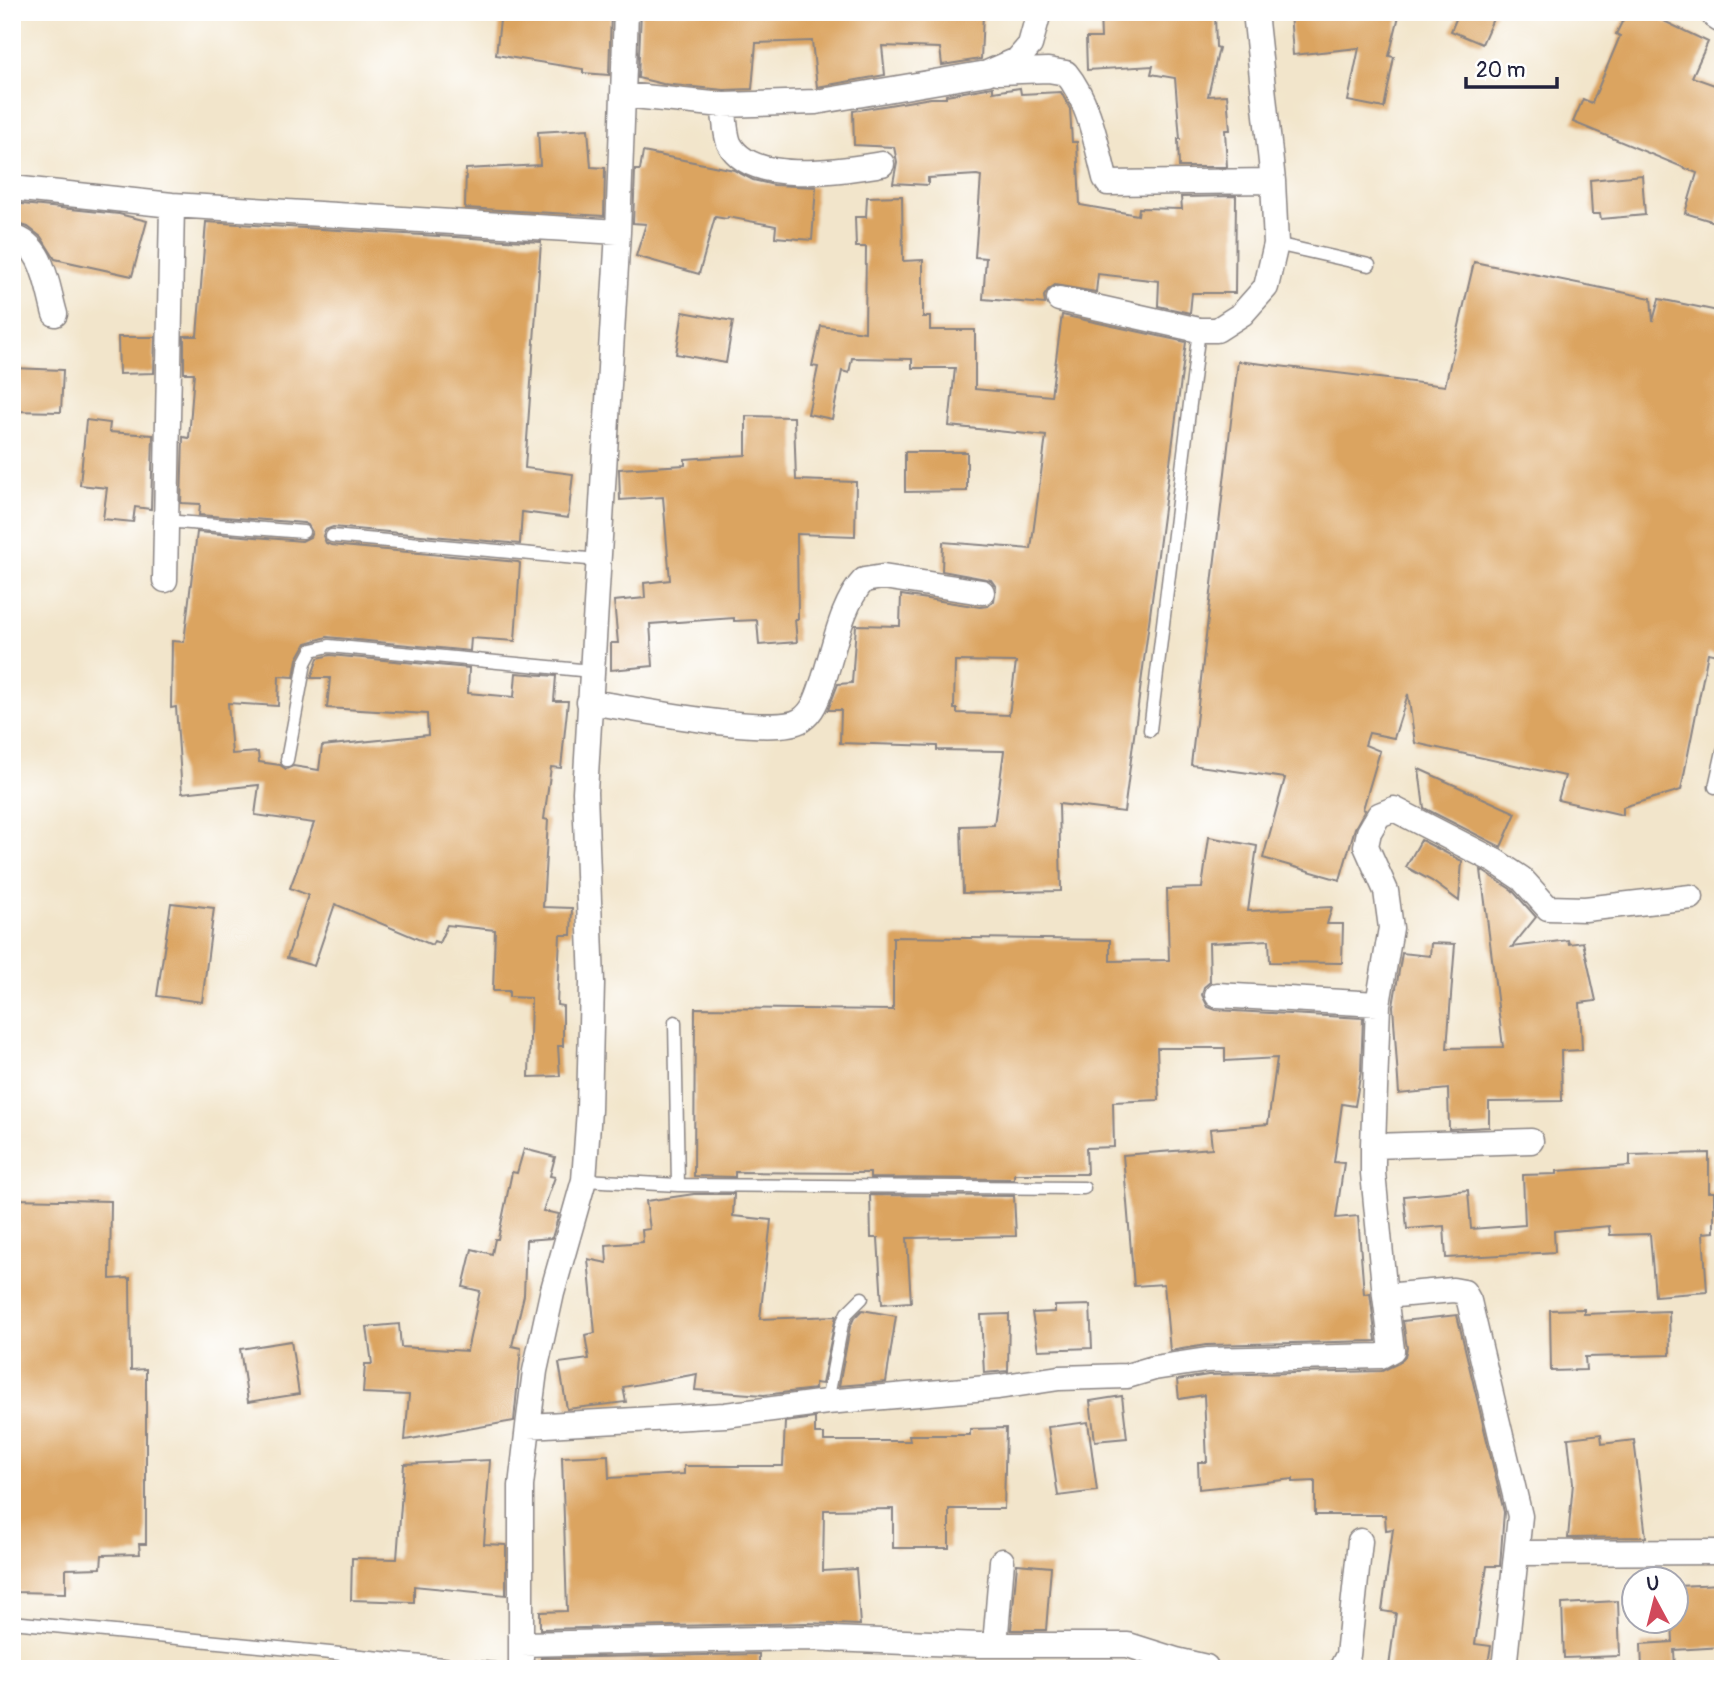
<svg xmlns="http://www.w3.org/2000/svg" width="1735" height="1681" font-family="Pangolin,sans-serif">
  <rect width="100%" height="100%" fill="#fff"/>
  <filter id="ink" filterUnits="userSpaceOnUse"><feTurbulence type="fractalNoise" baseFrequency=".0143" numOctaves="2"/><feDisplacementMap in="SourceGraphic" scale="14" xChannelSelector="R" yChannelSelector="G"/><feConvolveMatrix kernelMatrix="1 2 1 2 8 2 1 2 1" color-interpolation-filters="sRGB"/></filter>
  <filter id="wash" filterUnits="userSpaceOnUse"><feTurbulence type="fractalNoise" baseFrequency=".00686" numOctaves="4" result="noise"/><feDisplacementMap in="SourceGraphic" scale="28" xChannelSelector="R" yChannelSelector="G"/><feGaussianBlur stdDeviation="1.57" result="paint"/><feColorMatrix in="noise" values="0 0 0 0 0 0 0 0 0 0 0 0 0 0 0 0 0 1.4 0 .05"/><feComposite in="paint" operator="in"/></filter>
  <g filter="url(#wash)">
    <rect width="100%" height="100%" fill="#f2e5cb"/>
    <g id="blocks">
      <path fill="#dba461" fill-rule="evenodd" d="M501 12H611L609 75 583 73V69L496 55Z
        M641 12 983 14 981 59 942 65 940 48 882 46 885 75 817 87 812 41 756 43 752 89 724 90 663 84 638 78Z
        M1100 12H1215L1216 47 1219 48 1208 96 1227 95 1230 130H1225L1227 167H1179L1178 139H1180L1175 78 1151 74 1153 66 1087 70 1086 38H1101Z
        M1290 12H1400L1389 56 1394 57 1384 108 1348 101 1359 48 1293 55Z
        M1459 12H1496L1482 44 1451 31Z
        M1627 12H1645L1708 42 1692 77 1723 88V205L1718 223 1685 213 1697 173 1573 122 1583 99 1592 103 1620 36 1616 34Z
        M993 87V92L1020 88 1021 94 1061 92 1070 109 1072 142H1077L1080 205 1138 215 1139 208 1182 209 1181 197 1236 196 1235 293H1192L1190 313 1158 306 1159 281 1098 274 1096 292 1055 285 1048 290 1044 296 1045 304 983 299 986 258 975 257 981 176 977 175 928 178V185L893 183 897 162 894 147 854 145 853 111 931 98H946V95Z
        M588 129 591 167 605 168 604 216 465 208 466 169 540 165 538 132Z
        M643 152 734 170 753 180 774 185 816 187 812 240 775 237 776 226 728 217 727 219 715 217 699 274 636 256 646 224 633 223 635 170H640Z
        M1642 175 1645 215 1601 219 1600 214H1592L1590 180Z
        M902 196 903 261 923 260V317H930V330H975V389L1051 396 1062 315 1186 342 1124 812 1059 804 1061 891 963 893 961 826 994 825 1004 751 937 750V746L840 743 841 710H828L838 684 852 683 856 625 900 626 901 595 980 607 988 606 994 601 996 587 991 580 942 571 943 542 1031 549 1046 436 949 426 955 368H912V359L852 358 849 373 842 371 832 419 808 414 818 367 812 366 821 326 865 332 866 247H856L855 217H866L867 197ZM955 661 1016 662 1009 715 957 713V709H954Z
        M12 203 119 214 147 221 132 276 55 259 41 237 28 227 12 222Z
        M206 222 541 242 525 468 573 474 568 518 522 512 520 544 333 527 325 530 323 536 326 543 331 545 518 562 520 563 515 641 471 638 470 651 327 637 306 643 297 659 294 677 279 676 278 706 228 703 232 754 258 752 259 762 280 765 286 769 293 766 319 770 322 746 428 735 427 714 327 708 330 678H311L318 658 330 655 469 668 468 693 514 697 516 673 556 676 554 701H568L561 768 551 767 544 819 548 820 543 907 572 908 571 935H560L557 1005 563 1006V1046H558L560 1076 529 1077 531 998 509 997V991H493L495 930 447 925 439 943 434 941 432 945 335 904 314 966 287 958 308 895 290 888 314 823 255 815 259 785 182 793 176 707 171 708 172 641 184 642 197 532 302 541 310 537 312 532 308 525 304 523 199 515 200 504 181 503 183 437 189 438 194 373H184V336H197Z
        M1474 262 1651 298 1653 321 1659 299 1723 312V656L1708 653 1681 790 1623 807V815L1558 800 1565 776 1415 743 1408 694 1394 738 1369 733 1365 745 1380 751 1363 809 1365 810 1355 828 1340 880 1263 858 1285 778 1191 765 1238 361 1445 386Z
        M683 312 733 321 726 363 676 354Z
        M118 337H155L154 373 119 374Z
        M12 368 63 370 61 412 12 411Z
        M746 416 794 417 796 480 856 482 855 536 797 534 798 619H795L797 642 759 645 757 620 734 621V618L650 624 653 666 611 670V643H618L614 601 645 598 644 583 670 580 663 497 620 500 619 469 685 465V459L746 455Z
        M86 420 110 423 109 432 153 435 151 509 135 507 133 522 103 519 107 488 80 485Z
        M905 452H967V491L905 492Z
        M1419 769 1516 813 1501 847 1424 808Z
        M1209 837 1257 846 1248 911 1332 907 1327 924H1343L1342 963 1270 962 1269 940 1209 943 1210 982 1204 987 1202 995 1208 1007 1216 1010 1363 1018 1361 1071 1355 1106 1342 1104 1334 1162 1344 1163 1336 1218 1358 1216 1364 1294 1370 1293 1376 1341 1206 1345 1170 1351 1164 1284 1134 1286 1123 1155 1212 1148 1210 1129 1268 1124 1277 1058 1225 1061V1048H1157L1159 1100 1113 1102 1114 1147 1086 1148 1087 1174H1014V1179L870 1178V1173L735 1172V1177L694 1176 695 1008 893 1010V937L1110 940V961L1169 960 1167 889 1202 888Z
        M1421 840 1462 861 1459 901 1432 881 1406 867Z
        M1481 870 1512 890 1536 917 1512 947 1568 940 1569 944 1583 942 1596 1001 1580 1003 1582 1050 1561 1051 1562 1101 1489 1102V1127L1449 1129 1448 1089 1399 1094 1393 1006 1402 953 1430 956 1431 943 1455 944 1447 1048 1503 1047Z
        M171 903 214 908 202 1002 157 996Z
        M524 1149 555 1157 550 1176 555 1177 543 1211 559 1214 552 1238 526 1240 524 1295 512 1346 521 1348 514 1421 405 1440 409 1395 363 1393 365 1364H372L367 1327 399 1324 401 1347 467 1351 480 1291 463 1287 472 1249 492 1254 495 1239H498L512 1172 517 1173Z
        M1709 1153V1192H1714V1232L1703 1233 1707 1292 1655 1296 1650 1234 1610 1235 1609 1226 1554 1231 1555 1252 1446 1258 1444 1226 1407 1229 1404 1196 1468 1190 1471 1229 1525 1225 1523 1175 1557 1174V1171L1630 1166V1155Z
        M694 1194H734L733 1216 771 1220 760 1319 836 1316 822 1384 815 1383V1389L764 1395 695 1390 697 1374 623 1387 626 1402 567 1409 559 1363 589 1359 585 1335 595 1333 588 1259 607 1263 606 1245 643 1242 642 1230 650 1229 646 1201Z
        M870 1195 1014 1196 1016 1236 907 1238 911 1302 882 1304 878 1238H871Z
        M12 1199 111 1201 110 1279 130 1278 131 1370 146 1369V1544H139L140 1554 102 1555 101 1568 66 1569V1593L12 1592Z
        M1090 1305 1092 1348 1038 1350 1032 1313 1055 1312V1306Z
        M1584 1309V1314L1669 1311 1670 1355 1585 1357 1586 1370 1551 1371 1550 1310Z
        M862 1310 896 1316 886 1382 839 1386 850 1327 854 1318Z
        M1009 1314 1008 1371 984 1373 981 1315Z
        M1457 1315 1504 1512 1500 1566H1487L1475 1644 1491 1646 1487 1669H1405L1389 1667 1396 1613 1382 1611 1393 1529 1386 1530 1385 1515H1315V1481L1293 1482V1479L1199 1489 1198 1462H1207L1204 1395 1179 1399 1177 1380 1208 1375 1382 1371 1399 1363 1405 1356 1407 1348 1403 1321Z
        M291 1341 299 1394 248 1402 240 1349Z
        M1122 1396 1127 1438 1095 1441 1090 1401Z
        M815 1418V1434H824V1441H910L909 1435H970V1429L1006 1428 1004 1509H949V1548H893V1509L824 1510 823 1571 856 1569 860 1625 806 1623 540 1629V1612L567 1611 562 1457 608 1455 609 1478 684 1474V1466H783L785 1422Z
        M1088 1422 1097 1491 1058 1496 1048 1427Z
        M1601 1434 1602 1444 1634 1440 1646 1537 1568 1538 1573 1483 1568 1438Z
        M490 1460 484 1544 506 1545V1595L414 1586V1602L351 1600 352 1558 397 1559 404 1464Z
        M1017 1564 1051 1567 1046 1630H1011Z
        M1723 1584V1647L1674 1650 1675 1669H1642L1641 1644 1673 1642 1672 1621H1676V1586Z
        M1618 1601 1620 1656 1564 1658 1562 1604Z
        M759 1654V1669H541V1658Z"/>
    </g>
  </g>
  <g filter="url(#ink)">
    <use href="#blocks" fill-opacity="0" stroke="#8a8483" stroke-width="2"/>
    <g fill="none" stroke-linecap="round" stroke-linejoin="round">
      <defs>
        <path id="service" d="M1276 244 1369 265
          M165 521 303 532
          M332 536 599 560
          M1150 730 1199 330
          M287 760 305 663 312 650 329 646 591 671
          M1715 787 1723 751
          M675 1022 678 1185
          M584 1180 678 1185 1084 1188
          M827 1402 842 1324 847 1313 862 1298
          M12 1622 494 1669"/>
        <path id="minor" d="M998 72 1048 70 1066 73C1089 101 1096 143 1105 178L1108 183 1273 181
          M624 95 723 105 816 102 987 73 1017 60 1030 45 1039 12
          M723 105C725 116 725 133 729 143 751 187 844 170 882 164
          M12 188 172 205 618 232
          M12 237C44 244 47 287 55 314
          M1059 299 1199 330H1217L1242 314 1266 287 1276 244 1273 181 1255 12
          M165 580 172 205
          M589 702C628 707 774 738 801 720 815 711 819 693 824 679 834 648 842 603 864 580L883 577 982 592
          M1217 995 1378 1004
          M1373 1146 1531 1141
          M1385 1296 1453 1290 1464 1292 1469 1301 1520 1516 1504 1669
          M528 1426 725 1415 827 1402 998 1387 1059 1378 1127 1376 1154 1368 1207 1360 1381 1356 1392 1350 1385 1296 1373 1173V1146L1378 1004 1391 928 1386 891 1366 846 1369 832 1379 815 1394 809 1495 861 1522 879 1548 908 1585 909 1691 897
          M1517 1553 1723 1552
          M521 1644 806 1638 980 1645H1128L1176 1660 1206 1667
          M995 1645 1002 1561
          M521 1669V1486L528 1426 535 1371 552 1293 584 1180 589 1110 592 983 585 792 618 232 626 12
          M1341 1669 1348 1655 1360 1541"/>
        <path id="trunk" d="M1720 12 1723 14"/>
      </defs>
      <use href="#service" stroke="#8a8483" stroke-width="15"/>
      <use href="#minor" stroke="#8a8483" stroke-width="27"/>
      <use href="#trunk" stroke="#8a8483" stroke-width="41"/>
      <use href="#service" stroke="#fff" stroke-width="12"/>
      <use href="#minor" stroke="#fff" stroke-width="24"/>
      <use href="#trunk" stroke="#fff" stroke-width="38"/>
    </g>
  </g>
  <rect width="1735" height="1681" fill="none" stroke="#fff" stroke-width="42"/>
  <g transform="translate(1655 1600) rotate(353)"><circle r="33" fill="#ffffff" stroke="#a7a7b1" stroke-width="2"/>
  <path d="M0-5L12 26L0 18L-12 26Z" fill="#d1495b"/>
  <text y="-10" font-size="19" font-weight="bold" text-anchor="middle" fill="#22223b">U</text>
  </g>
  <path d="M1466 77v10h91v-10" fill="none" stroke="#22223b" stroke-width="3.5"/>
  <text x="1476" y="77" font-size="21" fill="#22223b" stroke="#ffffff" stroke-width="5" paint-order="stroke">20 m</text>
</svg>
